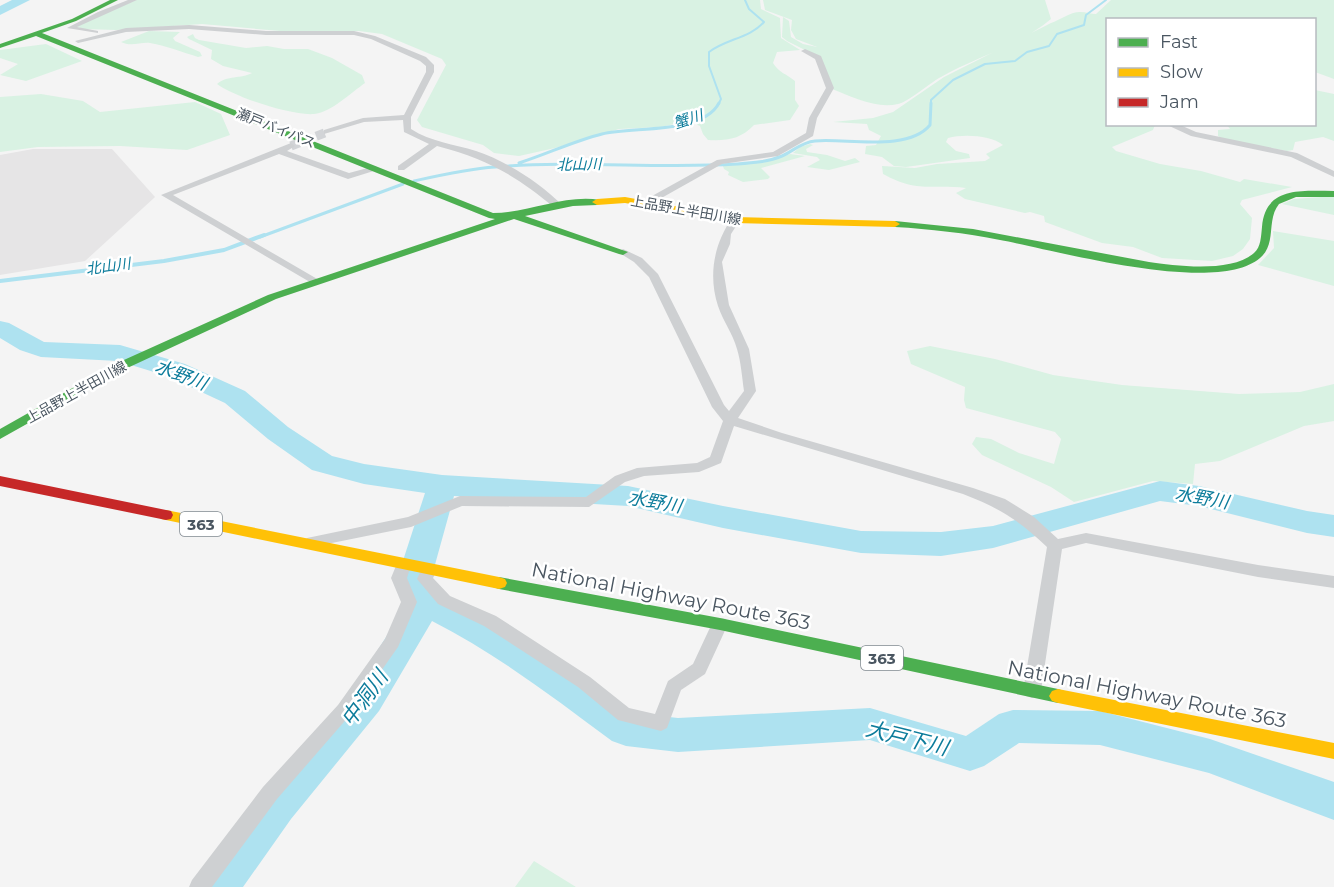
<svg xmlns="http://www.w3.org/2000/svg" width="1334" height="887" font-family="Montserrat,'Noto Sans JP',sans-serif">
  <rect width="100%" height="100%" fill="#f4f4f4"/>
  <path fill="#e6e5e6" d="M33 149H112L155 197 85 261 0 275V155Z"/>
  <path fill="#d9f2e3" d="M136 0H760L761 9 780 18 781 38 800 50 777 52 773 63C779 73 787 74 795 81V100L799 106 790 120 754 125C741 139 727 141 708 140L703 134 700 126 688 121 661 127 619 129 555 148 519 156 494 153 483 145 422 127 417 120 446 65 442 59 382 34 359 31H280L202 24 116 30 83 29 76 26Z
    M763 0H1045L1051 19C1019 46 976 57 941 77 931 82 907 103 898 104 876 109 852 97 832 89L821 58 787 41 782 37 783 17 789 21 791 37 803 44 817 47 796 39 791 30 792 20 765 10Z
    M1111 0H1334V79L1315 72 1314 20H1108V124L1155 125 1153 130 1112 147 1116 151 1160 164 1201 171 1240 182 1244 179 1292 187 1242 200 1240 204 1252 218 1250 239 1243 249 1233 256 1212 261 1162 258 1133 247 1102 243 1045 222 1044 216 1030 212 1025 213 965 199 956 193 966 188C932 184 917 193 883 174L882 166 915 168 937 164 985 161 990 158 986 154 1003 145C991 135 963 134 948 138L946 142 956 151 969 154 970 158 906 167 894 166 882 157 865 154 866 146 876 145 881 136 869 130 867 124 833 122 873 118 893 112 944 77 1051 23C1060 20 1070 12 1080 12 1086 12 1091 14 1096 14Z
    M149 31 180 32 173 38 175 41 200 52 202 56 198 57C182 52 167 46 150 43 140 42 131 47 121 42Z
    M193 34 195 38 199 40 246 48 267 46 284 49H308L332 58 362 75 365 83C352 92 330 113 314 114 291 116 235 97 217 84 227 75 241 79 252 73L223 66 211 59 212 50 189 39 187 37Z
    M46 44 82 61 26 81 0 75 18 64 0 58V50Z
    M1315 90 1334 94V141L1323 137 1295 142 1293 150 1287 151 1223 139 1218 136V130L1230 129 1227 125 1314 124Z
    M41 94 83 101 100 112 195 102 221 114 230 135 187 150 120 146 38 147 0 152V97Z
    M810 144 813 145 806 149 807 152 827 155 845 161 855 158 860 162 829 170 807 167 820 160 817 157 793 153 800 147Z
    M790 154 805 156 761 168 770 177 768 179 743 182 728 175 729 172 724 169 723 166 776 159Z
    M1334 196V215L1282 204 1294 199Z
    M1273 231 1334 241V286L1258 265 1274 248Z
    M930 346 995 359 1053 375 1122 385 1239 394 1300 392 1334 384V421L1304 426 1220 461 1195 464 1193 484 1153 481 1074 502 1051 487 982 455 972 444 976 437 991 439 1019 453 1054 464 1061 439 1055 432 966 408 964 400 965 387 911 364 907 351Z
    M534 861 576 887H515Z"/>
  <g fill="none" stroke-linecap="round" stroke-linejoin="round">
    <path stroke="#aee2f0" stroke-width="2" d="M718 105 721 99 709 66V52C726 39 750 38 764 22L749 9 745 0
      M931 105V100L953 80 985 64 1015 61 1027 52 1049 46 1057 34 1084 25 1086 15 1106 0"/>
    <path stroke="#aee2f0" stroke-width="3" d="M519 163C547 154 574 141 602 134 633 126 702 135 719 103
      M414 181C441 175 467 169 495 167 576 160 657 169 737 164 752 163 768 162 782 156 793 151 802 142 815 141 846 138 908 152 930 125L931 103
      M260 237 403 184"/>
    <path stroke="#aee2f0" stroke-width="4" d="M0 281 164 261 224 250 264 235"/>
    <path fill="#aee2f0" fill-rule="evenodd" d="M12 0H30L0 15V6Z
      M0 321 9 323 44 342 120 345 185 364 245 391 288 427 332 456 364 464 442 475 628 486 723 506 861 531 941 532 993 526 1160 481 1199 486 1307 511 1334 515V537L1307 533 1199 506 1160 501 993 548 941 556 861 553 723 528 628 506 454 496 431 579 438 593 490 618 567 666 634 713 678 718 870 708 966 736 999 714 1013 710 1100 711 1210 739 1334 782V820L1209 773 1100 745 1019 743 984 766 970 771 870 740 678 752 626 746 612 741C554 698 497 654 432 621L379 711 291 819 243 887H195L202 872 263 793 353 689 409 601 397 579 425 493 364 484 312 470 268 439 225 403 167 376 118 361 41 357 20 350 0 338Z"/>
    <path stroke="#d2d4d7" stroke-width="9" stroke-dasharray="9 4.5" stroke-linecap="butt" d="M291 146 327 132"/>
    <path fill="#ced0d2" fill-rule="evenodd" d="M128 0H137L77 27 98 31V33L67 28 98 12Z
      M189 25 266 31H354L375 36 426 57 434 65V72L411 117V129C431 142 454 144 476 151 506 161 541 183 563 206L555 208C515 175 487 159 437 146L404 170H398V166L429 144 404 132 403 120 364 122 324 134V130L363 118 404 115 426 72V66L420 61 371 39 354 35H266L189 29 126 32 78 43 75 41 126 28Z
      M805 49 821 56 834 88 817 118 813 136 778 156 722 164 649 205H643V201L717 160 773 152 806 133 809 118 826 88 815 59 801 51Z
      M1165 124H1178L1196 132 1297 153 1334 171V177L1291 157 1191 136Z
      M291 143 295 146 287 151 349 173 375 166 380 169 348 179 279 154 173 195 319 280 320 282 315 285 161 195Z
      M735 217 740 220 731 234 730 244 722 262 729 305 749 349 756 391 738 418 782 433 973 488 1005 499 1034 517 1058 539 1086 533 1258 565 1334 576V588L1258 577 1086 543 1062 549 1041 691 1038 696 1032 698 1026 696 1023 691 1047 547C1019 520 999 508 963 494L734 426 721 463 699 472 644 476 625 482 589 507 462 506 411 527 312 547 307 546 304 542 307 538 408 517 460 496 586 497 615 476 637 468 697 463 710 457 723 421 712 407 649 277 634 262 618 252 623 249 642 258 658 274 724 405 729 411 744 391C742 377 741 362 737 349 733 334 723 321 718 306 708 275 714 244 732 218Z
      M403 559 408 561 411 565 407 578 417 602 398 647 350 715 277 799 212 887H189L192 880 263 787 338 705 385 639 401 602 391 578 398 561Z
      M429 564 435 566 437 570 433 578 450 596 496 616 590 677 629 708 655 714 668 681 693 664 714 619 720 618 726 619 728 624 705 674 681 690 667 728 661 731 618 720 578 687 484 626 438 604 417 579 423 566Z"/>
    <path fill="#4caf50" fill-rule="evenodd" d="M110 0H118L76 21 42 33 493 213C529 213 565 194 600 200L602 202 597 205 573 206 525 216 628 252 623 255 619 254 514 219 276 299 123 370 0 439V429L115 364 268 295 495 219 489 218 36 36 0 48V44L72 19Z
      M1334 191V197H1296L1279 204C1266 220 1277 244 1260 258 1216 296 1055 250 1000 240 965 233 930 229 895 227L890 224 895 221 973 229 1149 262C1176 266 1232 273 1254 253 1261 247 1261 236 1262 227 1265 186 1302 191 1334 191Z
      M499 577 720 618 1058 689 1064 691 1067 696 1064 701 1058 703 720 630 499 589 493 587 491 583 493 579Z"/>
    <path fill="#ffc107" fill-rule="evenodd" d="M625 197 735 217 895 221 900 224 895 227 735 223 625 203 597 205 592 202 597 199Z
      M166 510 499 577 505 579 507 583 505 587 499 589 161 519 159 515 161 511Z
      M1058 689 1334 743V759L1058 703 1052 701 1049 696 1052 691Z"/>
    <path fill="#c62828" fill-rule="evenodd" d="M0 476 166 510 171 511 173 515 171 519 166 520 0 486Z"/>
  </g>
  <g text-anchor="middle" dominant-baseline="central" stroke-width="5" stroke-linejoin="round" paint-order="stroke">
    <g font-size="14" fill="#4a5661" stroke="#fff">
      <text transform="translate(276 128) rotate(22)">瀬戸バイパス</text>
      <text transform="translate(686 210) rotate(10)">上品野上半田川線</text>
      <text transform="translate(76 392) rotate(-29)">上品野上半田川線</text>
    </g>
    <g font-size="15" font-style="italic" fill="#0c7c9b" stroke="#fff">
      <text transform="translate(688 119) rotate(-18)">蟹川</text>
      <text transform="translate(579 164) rotate(-1)">北山川</text>
      <text transform="translate(108 266) rotate(-8)">北山川</text>
    </g>
    <g fill="#fff" stroke="#808990" stroke-width="1.5">
      <rect x="180" y="512" width="42" height="24" rx="4.5"/>
      <rect x="861" y="646" width="42" height="24" rx="4.5"/>
    </g>
    <g font-size="15" font-weight="bold" fill="#4a5661">
      <text x="201" y="524">363</text>
      <text x="882" y="658">363</text>
    </g>
    <g font-size="18" font-style="italic" fill="#0c7c9b" stroke="#fff">
      <text transform="translate(181 375) rotate(21)">水野川</text>
      <text transform="translate(1202 498) rotate(10)">水野川</text>
      <text transform="translate(655 502) rotate(10)">水野川</text>
    </g>
    <g font-size="20" fill="#4a5661" stroke="#fff">
      <text transform="translate(671 596) rotate(11)">National Highway Route 363</text>
      <text transform="translate(1147 694) rotate(11)">National Highway Route 363</text>
    </g>
    <g font-size="21" font-style="italic" fill="#0c7c9b" stroke="#fff">
      <text transform="translate(364 698) rotate(-54)">中洞川</text>
      <text transform="translate(907 738) rotate(14)">大戸下川</text>
    </g>
  </g>
  <rect x="1106" y="18" width="210" height="108" fill="#ffffff" stroke="#b7bbc0" stroke-width="1.5"/>
  <rect x="1118" y="38" width="30" height="9" fill="#4caf50" stroke="#b7bbc0" stroke-width="1.5"/>
  <text x="1160" y="48" font-size="18" fill="#4a5661">Fast</text>
  <rect x="1118" y="68" width="30" height="9" fill="#ffc107" stroke="#b7bbc0" stroke-width="1.5"/>
  <text x="1160" y="78" font-size="18" fill="#4a5661">Slow</text>
  <rect x="1118" y="98" width="30" height="9" fill="#c62828" stroke="#b7bbc0" stroke-width="1.5"/>
  <text x="1160" y="108" font-size="18" fill="#4a5661">Jam</text>
</svg>
